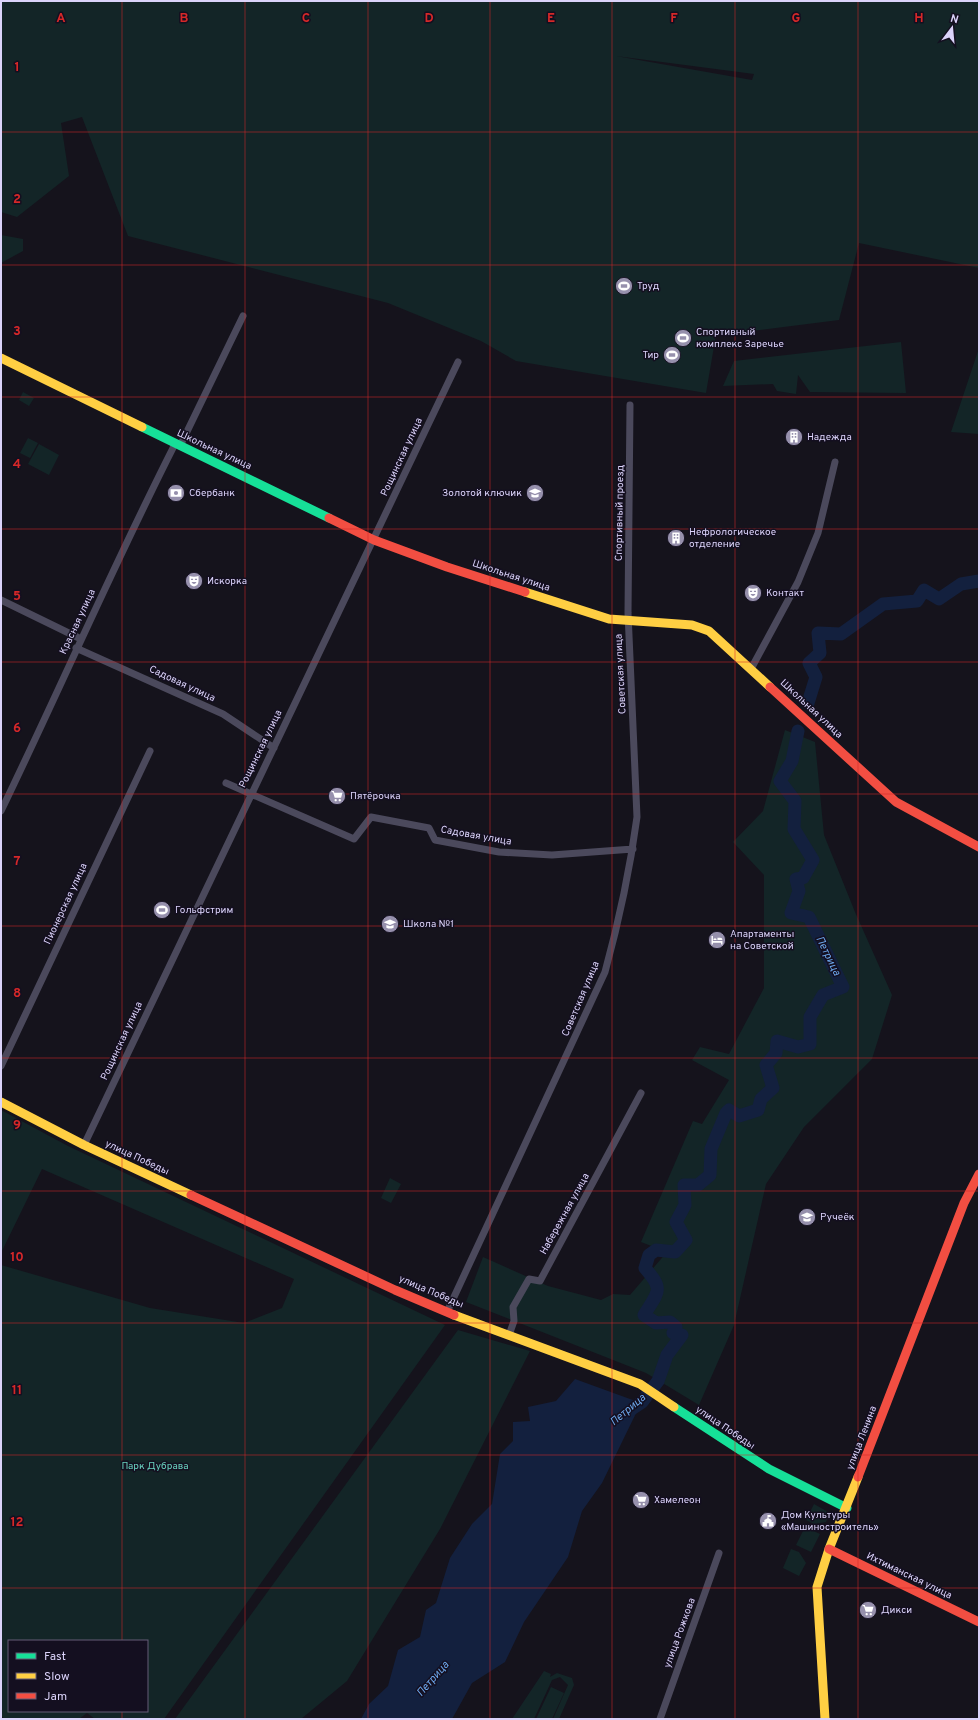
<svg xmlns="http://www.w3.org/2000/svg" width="980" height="1720" font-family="Overpass,sans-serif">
  <rect width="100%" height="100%" fill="#15131c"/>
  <path fill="#132527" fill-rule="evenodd" d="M1 1H979V268L859 243 839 320 727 334 717 329 706 393 516 361 481 341 388 303 128 236 82 117 61 123 69 176 17 217 1 212ZM616 56 754 74 752 80Z
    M1 235 23 239V251L1 263Z
    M901 342 906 393 810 392 798 375 796 394 777 391 773 384 723 386 734 361Z
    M979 348V434L951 432Z
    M23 392 34 398 29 406 19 400Z
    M28 438 38 443 30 458 20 453Z
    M39 444 59 455 49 475 28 464Z
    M785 730 815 742 824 835 855 912 892 995 872 1059 804 1127 766 1184 734 1325 699 1405 646 1373 466 1302 483 1257 548 1286 601 1300 613 1294 630 1295 667 1252 641 1242 693 1121 702 1124 729 1080 692 1060 700 1047 729 1054 764 988V875L733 842 763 811Z
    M1 1110 68 1146 445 1325 164 1719H95L87 1713 79 1719H5L1 1716V1265L150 1308 244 1323 282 1308 294 1279 42 1169 1 1253ZM9 1641H147V1711H9Z
    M390 1178 401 1184 391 1203 381 1198Z
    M458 1330 530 1351 440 1529 347 1681 301 1719H175Z
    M814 1504 830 1513 826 1522 814 1524 806 1520Z
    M805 1527 820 1534 811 1552 796 1545Z
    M791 1549 799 1552 806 1563 799 1576 783 1568Z
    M544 1671 551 1674 550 1677 557 1673 572 1678 574 1685 559 1719H553L568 1685 560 1677 552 1680 534 1719H512Z
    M551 1687 564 1693 552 1719H536Z"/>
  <path fill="#13203e" d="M575 1379 641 1403 602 1483 582 1511 568 1557 524 1622 505 1662 472 1683 452 1719H361L369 1704 388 1686 398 1650 420 1637 426 1610 436 1603 450 1558 472 1524 492 1504 500 1454 513 1441V1422L530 1421 528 1407 556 1401Z"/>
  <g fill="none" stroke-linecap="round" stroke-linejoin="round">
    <path stroke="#13203e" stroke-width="13" d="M808 703 816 677 809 663 820 653 818 633 841 634 883 604 917 601 924 590 939 599 961 584 979 581
      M624 1414 642 1402 658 1381 667 1355 682 1335 673 1333 676 1327 670 1322 656 1323 644 1315C659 1291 664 1290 645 1268L649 1255 656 1250 675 1252 686 1240 676 1222 685 1205 684 1185H698L710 1175 711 1149 726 1113 729 1110 739 1116 758 1110 761 1099 773 1088 766 1065 776 1053 777 1041 798 1047 810 1044V1017L823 995 843 987 809 917 791 913 799 891 796 879 803 878 813 860 794 829 795 801 780 781 792 761 798 731"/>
    <path stroke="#4b495c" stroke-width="7" d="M180 446 243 316
      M1 600 81 639
      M76 648 223 714 274 748
      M751 669 798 582 818 533 835 462
      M226 783 354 839 371 817 429 828 435 840 499 852 552 855 633 849
      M1 811C60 689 114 564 175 444
      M1 1066 150 751
      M84 1145 458 362
      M447 1312 605 972C619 921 630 869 637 817L628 613 630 405
      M509 1335 514 1321 513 1307 529 1279 540 1281 641 1093
      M660 1719 719 1553"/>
    <path stroke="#16e098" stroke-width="9" d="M142 427 329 518
      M674 1407 769 1469 847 1508"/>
    <path stroke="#ffcf43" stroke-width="9" d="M1 358 142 427
      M525 592 609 619 692 625 709 631 770 687
      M1 1102 84 1145 191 1195
      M454 1315 640 1384 674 1407
      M825 1719 817 1587 829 1549 858 1477"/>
    <path stroke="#f24e42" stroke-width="9" d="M329 518 374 540 447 567 525 592
      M770 687 896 802 979 847
      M191 1195 395 1290 454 1315
      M858 1477 964 1203 979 1174
      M829 1549 979 1622"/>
  </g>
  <path fill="none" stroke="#d62828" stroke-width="1" stroke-opacity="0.55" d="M122 1V1641M245 1V1719M368 1V1719M490 1V1719M612 1V1719M735 1V1719M858 1V1719M1 132H979M1 265H979M1 397H979M1 529H979M1 662H979M1 794H979M1 926H979M1 1058H979M1 1191H979M1 1323H979M1 1455H979M1 1588H979M122 1711V1719"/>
  <defs>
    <symbol id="stadium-disc" viewBox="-11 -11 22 22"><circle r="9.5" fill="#9690ac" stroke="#140f20"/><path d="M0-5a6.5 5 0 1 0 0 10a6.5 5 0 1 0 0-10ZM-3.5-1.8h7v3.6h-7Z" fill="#fff"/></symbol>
    <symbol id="building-disc" viewBox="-11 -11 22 22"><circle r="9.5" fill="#9690ac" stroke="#140f20"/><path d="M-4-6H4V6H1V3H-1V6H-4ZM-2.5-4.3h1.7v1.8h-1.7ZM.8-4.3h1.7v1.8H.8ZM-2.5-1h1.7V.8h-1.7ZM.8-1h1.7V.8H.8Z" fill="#fff"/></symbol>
    <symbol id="bank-disc" viewBox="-11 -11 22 22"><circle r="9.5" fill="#9690ac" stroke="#140f20"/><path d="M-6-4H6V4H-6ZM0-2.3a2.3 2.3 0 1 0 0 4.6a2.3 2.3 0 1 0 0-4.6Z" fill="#fff"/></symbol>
    <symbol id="school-disc" viewBox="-11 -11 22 22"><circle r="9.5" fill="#9690ac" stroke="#140f20"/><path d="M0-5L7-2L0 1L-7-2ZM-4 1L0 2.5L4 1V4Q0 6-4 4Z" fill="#fff"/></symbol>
    <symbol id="theatre-disc" viewBox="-11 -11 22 22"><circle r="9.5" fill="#9690ac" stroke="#140f20"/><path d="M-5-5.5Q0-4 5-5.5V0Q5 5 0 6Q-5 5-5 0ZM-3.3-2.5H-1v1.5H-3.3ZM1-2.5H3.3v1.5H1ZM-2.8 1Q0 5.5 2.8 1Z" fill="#fff"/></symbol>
    <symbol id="supermarket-disc" viewBox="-11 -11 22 22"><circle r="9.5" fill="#9690ac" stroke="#140f20"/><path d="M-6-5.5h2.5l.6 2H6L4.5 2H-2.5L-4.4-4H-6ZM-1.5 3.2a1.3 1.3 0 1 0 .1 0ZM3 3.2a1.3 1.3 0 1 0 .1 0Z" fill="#fff"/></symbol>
    <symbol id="hotel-disc" viewBox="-11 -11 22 22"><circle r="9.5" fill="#9690ac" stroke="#140f20"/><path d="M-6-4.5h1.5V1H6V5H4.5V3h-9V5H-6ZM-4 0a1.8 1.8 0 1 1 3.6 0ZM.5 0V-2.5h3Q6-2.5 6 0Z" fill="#fff"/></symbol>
    <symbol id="civic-disc" viewBox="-11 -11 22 22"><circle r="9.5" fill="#9690ac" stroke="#140f20"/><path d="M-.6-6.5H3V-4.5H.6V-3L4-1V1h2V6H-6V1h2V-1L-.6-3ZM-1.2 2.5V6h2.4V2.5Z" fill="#fff"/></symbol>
  </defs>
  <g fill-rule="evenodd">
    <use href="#stadium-disc" x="614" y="276" width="20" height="20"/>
    <use href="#stadium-disc" x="673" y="328" width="20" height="20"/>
    <use href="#stadium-disc" x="662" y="345" width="20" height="20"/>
    <use href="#building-disc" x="784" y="427" width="20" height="20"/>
    <use href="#bank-disc" x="166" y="483" width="20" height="20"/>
    <use href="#school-disc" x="525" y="483" width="20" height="20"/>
    <use href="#building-disc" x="666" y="528" width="20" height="20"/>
    <use href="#theatre-disc" x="184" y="571" width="20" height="20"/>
    <use href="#theatre-disc" x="743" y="583" width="20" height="20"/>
    <use href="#supermarket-disc" x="327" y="786" width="20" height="20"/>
    <use href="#stadium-disc" x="152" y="900" width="20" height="20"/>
    <use href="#school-disc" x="380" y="914" width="20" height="20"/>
    <use href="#hotel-disc" x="707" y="930" width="20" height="20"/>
    <use href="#school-disc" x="797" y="1207" width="20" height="20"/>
    <use href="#supermarket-disc" x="631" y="1490" width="20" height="20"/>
    <use href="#civic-disc" x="758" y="1511" width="20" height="20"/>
    <use href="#supermarket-disc" x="858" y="1600" width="20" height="20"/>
  </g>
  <g text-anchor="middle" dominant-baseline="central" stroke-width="3" stroke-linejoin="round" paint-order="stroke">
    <g font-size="10" fill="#dbd3fa" stroke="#140f20" text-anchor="start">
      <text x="637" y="286">Труд</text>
      <text x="696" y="332">Спортивный<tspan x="696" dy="12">комплекс Заречье</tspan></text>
      <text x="659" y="355" text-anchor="end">Тир</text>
      <text x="807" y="437">Надежда</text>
      <text x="189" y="493">Сбербанк</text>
      <text x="522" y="493" text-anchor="end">Золотой ключик</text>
      <text x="689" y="532">Нефрологическое<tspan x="689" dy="12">отделение</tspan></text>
      <text x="207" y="581">Искорка</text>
      <text x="766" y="593">Контакт</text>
      <text x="350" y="796">Пятёрочка</text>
      <text x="175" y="910">Гольфстрим</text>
      <text x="403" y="924">Школа №1</text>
      <text x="730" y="934">Апартаменты<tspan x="730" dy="12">на Советской</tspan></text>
      <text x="820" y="1217">Ручеёк</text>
      <text x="654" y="1500">Хамелеон</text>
      <text x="781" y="1515">Дом Культуры<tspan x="781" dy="12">«Машиностроитель»</tspan></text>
      <text x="881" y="1610">Дикси</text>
    </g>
    <g font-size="10" fill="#dbd3fa" stroke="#140f20">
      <text transform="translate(214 450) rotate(25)">Школьная улица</text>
      <text transform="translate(402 457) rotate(-65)">Рощинская улица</text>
      <text transform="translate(620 513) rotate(-89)">Спортивный проезд</text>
      <text transform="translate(511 576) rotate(18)">Школьная улица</text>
      <text transform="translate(78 622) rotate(-65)">Красная улица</text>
      <text transform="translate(621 674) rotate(-93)">Советская улица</text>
      <text transform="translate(182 684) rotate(25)">Садовая улица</text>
      <text transform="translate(811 709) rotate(43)">Школьная улица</text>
      <text transform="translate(261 749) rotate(-64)">Рощинская улица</text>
      <text transform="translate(476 836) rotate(10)">Садовая улица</text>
      <text transform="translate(66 904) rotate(-65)">Пионерская улица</text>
      <text transform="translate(581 999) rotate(-67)">Советская улица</text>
      <text transform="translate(122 1041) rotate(-65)">Рощинская улица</text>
      <text transform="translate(137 1158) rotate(25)">улица Победы</text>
      <text transform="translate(565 1214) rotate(-61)">Набережная улица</text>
      <text transform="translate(431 1292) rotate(23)">улица Победы</text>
      <text transform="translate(725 1428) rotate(34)">улица Победы</text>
      <text transform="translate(862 1438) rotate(-69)">улица Ленина</text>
      <text transform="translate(909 1576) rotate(26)">Ихтиманская улица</text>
      <text transform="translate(680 1633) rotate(-70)">улица Рожкова</text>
    </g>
    <g font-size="10" fill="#68d2bf" stroke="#140f20">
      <text x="155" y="1466">Парк Дубрава</text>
    </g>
    <g font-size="11" font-style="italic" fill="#6da9ef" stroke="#140f20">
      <text transform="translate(828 956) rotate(64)">Петрица</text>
      <text transform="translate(628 1410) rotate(-40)">Петрица</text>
      <text transform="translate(433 1679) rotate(-49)">Петрица</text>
    </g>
  </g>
  <g font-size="13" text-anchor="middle" font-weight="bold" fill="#d62828" stroke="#140f20" stroke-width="3" stroke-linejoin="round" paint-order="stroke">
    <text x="61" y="22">A</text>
    <text x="184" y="22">B</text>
    <text x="306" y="22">C</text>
    <text x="429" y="22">D</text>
    <text x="551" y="22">E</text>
    <text x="674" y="22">F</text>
    <text x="796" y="22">G</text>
    <text x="919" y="22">H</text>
    <text x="17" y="71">1</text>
    <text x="17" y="203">2</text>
    <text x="17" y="335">3</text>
    <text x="17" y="468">4</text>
    <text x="17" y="600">5</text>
    <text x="17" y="732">6</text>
    <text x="17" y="865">7</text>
    <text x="17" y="997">8</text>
    <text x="17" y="1129">9</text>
    <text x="17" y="1261">10</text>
    <text x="17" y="1394">11</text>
    <text x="17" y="1526">12</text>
  </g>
  <rect width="980" height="1720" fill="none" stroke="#dbd3fa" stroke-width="4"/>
  <rect x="8" y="1640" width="140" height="72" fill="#140f20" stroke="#645d77"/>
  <rect x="16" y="1653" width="20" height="6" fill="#16e098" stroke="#645d77"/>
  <text x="44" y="1660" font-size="12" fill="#dbd3fa">Fast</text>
  <rect x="16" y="1673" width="20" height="6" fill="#ffcf43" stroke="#645d77"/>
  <text x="44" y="1680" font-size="12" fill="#dbd3fa">Slow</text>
  <rect x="16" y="1693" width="20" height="6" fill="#f24e42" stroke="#645d77"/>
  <text x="44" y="1700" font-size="12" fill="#dbd3fa">Jam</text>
  <g transform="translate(952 28) rotate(16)" stroke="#140f20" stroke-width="3" paint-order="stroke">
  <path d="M0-3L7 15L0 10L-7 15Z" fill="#dbd3fa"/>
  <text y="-6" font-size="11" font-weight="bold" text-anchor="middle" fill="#dbd3fa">N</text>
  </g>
</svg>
